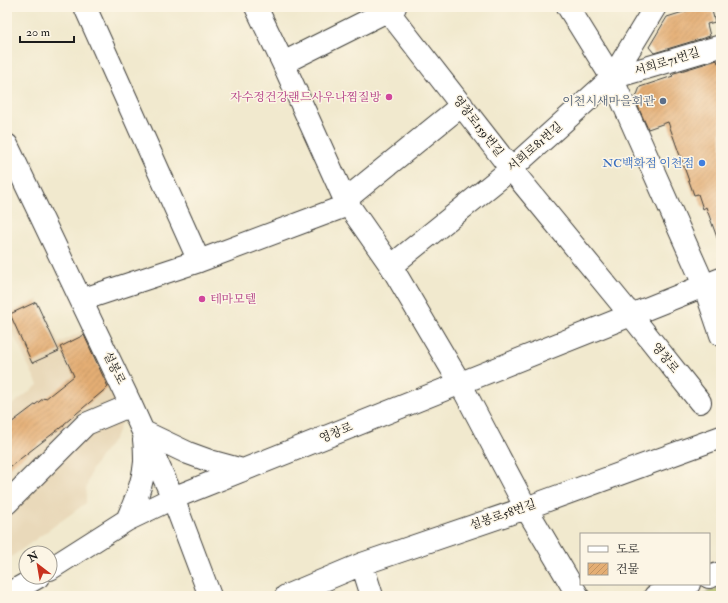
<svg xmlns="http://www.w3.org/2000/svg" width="728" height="603" font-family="'IM FELL Double Pica','Noto Serif KR',serif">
  <defs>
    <pattern id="building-hatch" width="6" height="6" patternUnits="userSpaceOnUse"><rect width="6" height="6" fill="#e4ae74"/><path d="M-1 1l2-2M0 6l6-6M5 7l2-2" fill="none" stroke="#c39564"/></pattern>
  </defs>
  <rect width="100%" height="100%" fill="#fcf5e5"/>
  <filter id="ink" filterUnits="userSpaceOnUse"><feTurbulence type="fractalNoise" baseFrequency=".025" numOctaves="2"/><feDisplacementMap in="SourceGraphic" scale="8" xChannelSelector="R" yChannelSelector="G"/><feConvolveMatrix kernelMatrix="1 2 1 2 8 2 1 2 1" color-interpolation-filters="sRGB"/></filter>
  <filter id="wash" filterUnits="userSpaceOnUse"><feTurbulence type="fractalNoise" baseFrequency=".012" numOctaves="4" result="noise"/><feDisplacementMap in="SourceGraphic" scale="16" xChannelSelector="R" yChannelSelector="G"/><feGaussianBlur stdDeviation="0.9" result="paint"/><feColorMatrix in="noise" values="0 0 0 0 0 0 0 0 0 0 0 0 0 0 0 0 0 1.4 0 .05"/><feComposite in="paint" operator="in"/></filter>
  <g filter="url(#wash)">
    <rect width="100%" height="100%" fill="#f1e9ce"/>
    <path fill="#e9d9ba" d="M38 299 59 343 87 329 117 391 122 421 115 438 100 457 91 471 86 489V503L7 560V409L38 385 7 321V314Z"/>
    <path fill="#aebe61" stroke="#656d3e" d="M721 587V596H698Z"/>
    <g id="blocks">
      <path fill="url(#building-hatch)" d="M699 7H711L715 22 707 24 710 36 654 53 649 47 667 17Z
        M717 60 718 63 721 62V242L719 243 706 207 703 209 698 194 694 195 668 122 648 129 635 100 640 87 673 76 671 74Z
        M36 302 59 351 32 363 10 314Z
        M84 335 108 387 64 424V425L7 469V426L44 398 45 399 74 376 60 347Z"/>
    </g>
  </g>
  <g filter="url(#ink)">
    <use href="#blocks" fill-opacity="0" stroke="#3c3b37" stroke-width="1"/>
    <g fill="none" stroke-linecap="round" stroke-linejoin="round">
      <defs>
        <path id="minor" d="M85 7 199 261
          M256 7 283 63 345 200 391 266 460 383 526 508 578 596
          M568 7 612 78 704 285 721 335
          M388 11 511 169 630 314 700 402
          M283 63 395 7
          M612 78 721 46
          M7 145 131 405 173 498 210 596
          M345 200 462 105
          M391 266 511 169 612 78 655 7
          M81 300 199 261 348 205
          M144 432 188 453 210 461 243 470
          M7 503 86 424 131 405
          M127 520C135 502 143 483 145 462 145 455 145 447 144 440
          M362 564 372 596
          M50 569 127 520 173 498 721 279
          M709 577 721 573
          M7 593 17 589 38 577
          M286 596 362 564 526 508 721 437
          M655 596 689 584"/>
      </defs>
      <use href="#minor" stroke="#3c3b37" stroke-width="24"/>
      <use href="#minor" stroke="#fff" stroke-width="22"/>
    </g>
  </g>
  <g fill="#d1479c" stroke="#fcf5e5" stroke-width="1.5">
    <circle cx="389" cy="97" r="4"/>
    <circle cx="202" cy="299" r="4"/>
  </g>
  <circle fill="#5c6f8a" stroke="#fcf5e5" stroke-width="1.5" cx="663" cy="101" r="4"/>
  <circle fill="#3f7fe0" stroke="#fcf5e5" stroke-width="1.5" cx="702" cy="163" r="4"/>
  <g text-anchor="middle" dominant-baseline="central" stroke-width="3" stroke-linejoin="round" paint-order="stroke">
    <g font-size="12" fill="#1c1c1c" stroke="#fcf5e5">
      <text transform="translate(667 62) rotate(-17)">서희로71번길</text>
      <text transform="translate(478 126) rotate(52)">영창로159번길</text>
      <text transform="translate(535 147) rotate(-41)">서희로81번길</text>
      <text transform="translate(665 358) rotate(51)">영창로</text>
      <text transform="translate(114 368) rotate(64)">설봉로</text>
      <text transform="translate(336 433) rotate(-22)">영창로</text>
      <text transform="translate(503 515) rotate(-19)">설봉로58번길</text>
    </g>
    <g font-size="12" fill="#b23c85" stroke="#fcf5e5" text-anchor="end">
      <text x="381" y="97">자수정건강랜드사우나찜질방</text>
      <text x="210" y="299" text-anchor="start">테마모텔</text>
    </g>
    <g font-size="12" fill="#4e5e75" stroke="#fcf5e5" text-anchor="end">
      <text x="655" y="101">이천시새마을회관</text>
    </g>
    <g font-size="12" fill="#366cbe" stroke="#fcf5e5" text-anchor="end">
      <text x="694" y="163">NC백화점 이천점</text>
    </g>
  </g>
  <rect width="728" height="603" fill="none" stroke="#fcf5e5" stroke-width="24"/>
  <rect x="580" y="533" width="130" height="52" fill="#fcf5e5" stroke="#a29e95"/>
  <rect x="588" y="546" width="20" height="6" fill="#ffffff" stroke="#a29e95"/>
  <text x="616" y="553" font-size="12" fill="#1c1c1c">도로</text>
  <rect x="588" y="563" width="20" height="12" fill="url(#building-hatch)" stroke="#a29e95"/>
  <text x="616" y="573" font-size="12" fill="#1c1c1c">건물</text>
  <g transform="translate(38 565) rotate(329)"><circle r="19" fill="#fcf5e5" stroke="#a29e95"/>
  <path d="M0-3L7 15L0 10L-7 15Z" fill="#c8321e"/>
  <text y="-6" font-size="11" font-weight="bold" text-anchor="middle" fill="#1c1c1c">N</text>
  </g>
  <path d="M20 36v6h54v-6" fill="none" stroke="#1c1c1c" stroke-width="2"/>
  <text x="26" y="36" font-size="12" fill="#1c1c1c" stroke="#fcf5e5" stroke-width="3" paint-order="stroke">20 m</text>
</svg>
